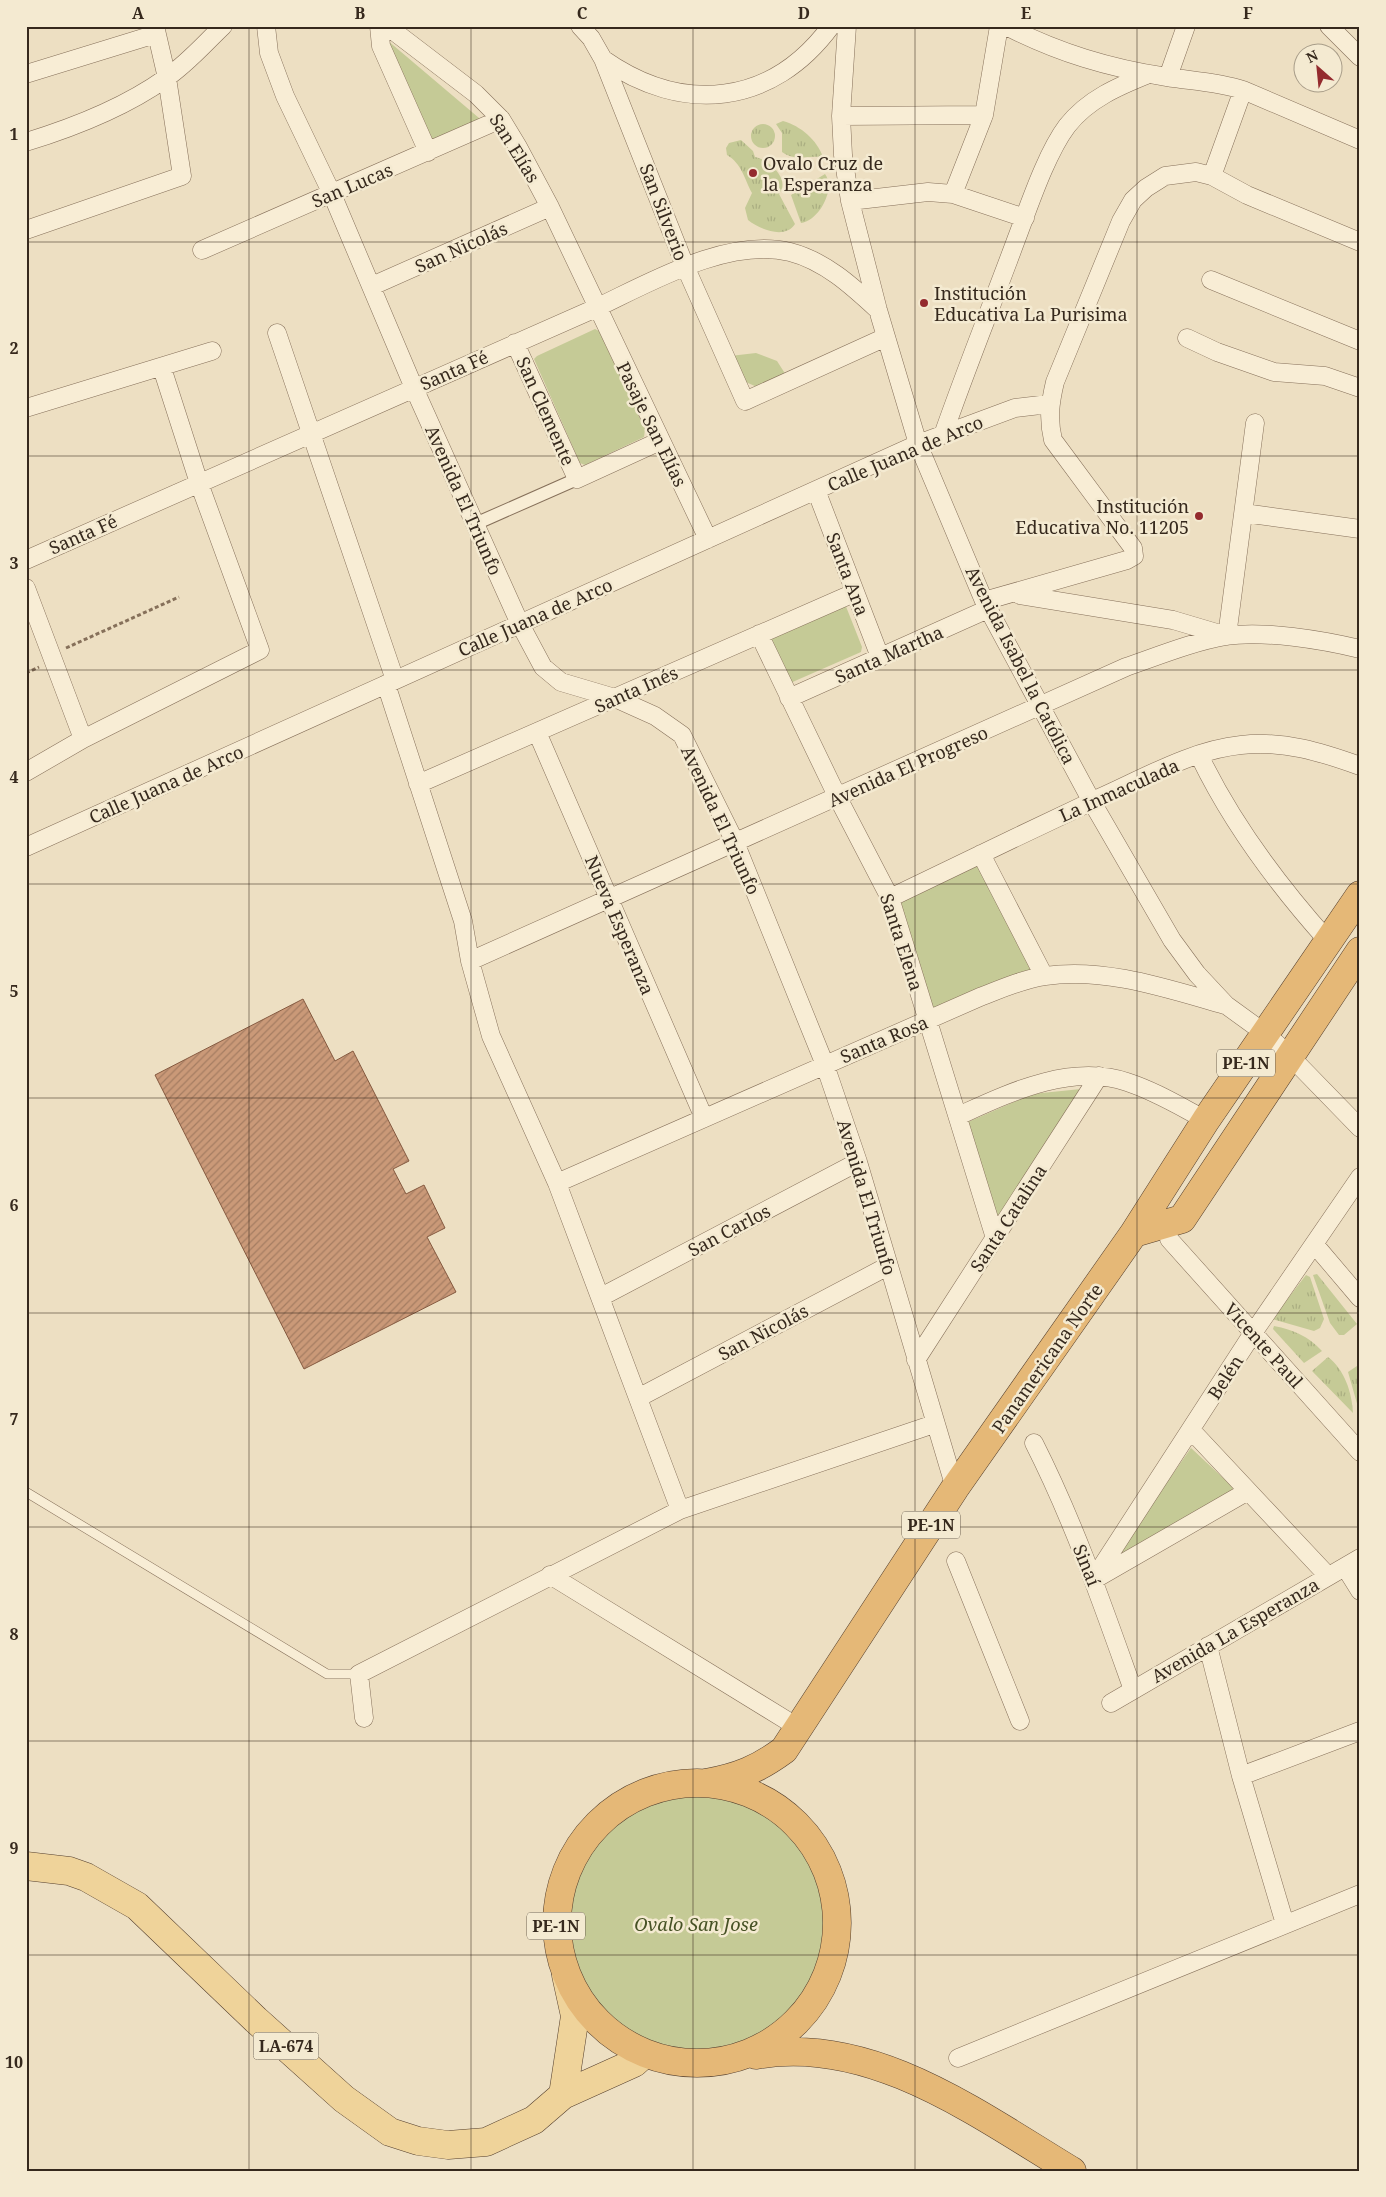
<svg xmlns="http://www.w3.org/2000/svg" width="1386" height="2197" font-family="'Noto Serif',serif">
  <defs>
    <pattern id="grass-tufts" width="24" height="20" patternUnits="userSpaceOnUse" patternTransform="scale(1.25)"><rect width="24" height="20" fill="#c5ca96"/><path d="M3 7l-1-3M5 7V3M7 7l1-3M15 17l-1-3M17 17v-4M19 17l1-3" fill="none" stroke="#aaae81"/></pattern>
    <pattern id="building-hatch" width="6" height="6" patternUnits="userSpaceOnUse" patternTransform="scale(1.25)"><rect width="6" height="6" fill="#ca9978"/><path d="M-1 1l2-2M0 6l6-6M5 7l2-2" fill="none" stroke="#a57d62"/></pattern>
  </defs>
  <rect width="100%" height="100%" fill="#eddfc2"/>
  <path fill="url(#grass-tufts)" d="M783 121C801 126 817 140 823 157 809 156 794 161 782 152V133L776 124Z
    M751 136a12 12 0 1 1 24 0a12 12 0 1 1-24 0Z
    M741 140 753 151 755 157C769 160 791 179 779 194L795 224C785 240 759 229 748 220L745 208 752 193C744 178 742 164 727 155L726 148 729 143Z
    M825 174C836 189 819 221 801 223L791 195Z
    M1317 1274 1357 1324 1344 1335H1339L1330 1323 1313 1275Z
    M1306 1275 1310 1277 1324 1319 1320 1328 1314 1331 1272 1319Z
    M1274 1326C1294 1330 1308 1336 1322 1351L1304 1363 1273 1329Z
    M1328 1357C1345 1370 1352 1393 1353 1413L1312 1371Z
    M1360 1364V1414L1348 1372Z"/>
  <path fill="#c5ca96" d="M387 40 479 118 478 122 432 142Z
    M595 329 599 331 645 429 644 437 585 465 580 463 534 359 537 356Z
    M756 353 777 361 786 375 757 387 739 379 730 356Z
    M845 604 862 647 861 652 788 684 767 635Z
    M978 862 1037 970 930 1010 894 903Z
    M1081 1089 998 1222 968 1122 1032 1094Z
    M1191 1448 1236 1490 1114 1558Z
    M563 1923a133 133 0 1 1 266 0a133 133 0 1 1-266 0Z"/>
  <path fill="url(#building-hatch)" stroke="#855a40" d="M303 999 335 1061 353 1051 409 1161 393 1169 406 1194 424 1185 445 1228 427 1237 456 1292 304 1369 155 1075Z"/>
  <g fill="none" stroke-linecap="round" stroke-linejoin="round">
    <defs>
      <path id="service" d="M26 1492 327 1674H359"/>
      <path id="pedestrian" d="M475 524 577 479"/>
      <path id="minor" d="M266 26 269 53 285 96 332 194 414 388 520 624 543 667 561 682 615 698 655 716 682 735 735 842 825 1065 858 1162 955 1488
        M379 26 381 46 428 152
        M387 26 476 94 501 119 518 147 550 207 708 539
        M580 26 591 38 603 59 685 266 745 401 886 337
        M847 26 841 116 843 155 850 201 878 310 918 444 984 601 1092 802 1172 940 1197 974 1226 1005 1266 1034 1290 1056 1360 1128
        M1006 26C1059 53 1109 68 1167 77 1193 81 1218 82 1243 90L1360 140
        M1329 26 1360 57
        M603 59C683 115 772 106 831 26
        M26 74 156 34
        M1168 77 1186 26
        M841 116 984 115
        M26 142C75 127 124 108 166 78 187 64 205 43 223 26
        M1212 176 1243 90
        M953 194 984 115 999 26
        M850 201 928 192 953 194 1025 218
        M26 230 182 176 167 78 155 26
        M202 250 501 119
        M1211 280 1360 341
        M372 286 550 207
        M277 333 395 680
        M1187 338 1217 352 1274 372 1325 376 1360 388
        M515 343 577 479 660 441
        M26 408 212 351
        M943 435C966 369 992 305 1016 240 1029 206 1046 154 1067 126 1088 99 1119 86 1149 74
        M816 490 880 657
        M1244 513 1360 529
        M26 560 596 308C651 282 728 237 790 252 825 261 852 286 878 310
        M26 588 83 739
        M1020 595 1173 620 1227 636 1255 423
        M984 601 1127 560 1134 556 1133 548 1053 440C1048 419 1050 403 1055 382L1121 221 1133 200 1146 188 1165 176 1196 172 1212 176 1247 195 1360 242
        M759 634 838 798 890 898 995 1238
        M386 684 463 921 470 961 491 1036 557 1183 680 1510
        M789 698 988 609
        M537 732 704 1118
        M1199 755C1232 824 1277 884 1328 941
        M26 772 83 739 260 650 199 483 162 368
        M418 784 854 593
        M26 847 918 444 1015 408 1049 404
        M981 854 1044 976
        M890 898C960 864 1029 831 1099 798 1144 778 1192 750 1241 745 1283 740 1321 752 1360 766
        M470 961 1126 667C1158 656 1192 642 1226 636 1263 630 1323 640 1360 649
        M958 1116C1009 1093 1070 1063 1127 1082 1155 1091 1181 1107 1206 1120
        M557 1183 980 997C1001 989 1023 979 1045 976 1105 967 1168 989 1225 1005
        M1169 1239 1360 1452
        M1315 1245 1360 1298
        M601 1297 858 1162
        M916 1360 1099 1076
        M638 1398 888 1266
        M1191 1430 1328 1576
        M1034 1443C1074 1522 1103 1606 1133 1690
        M956 1561 1020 1721
        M1345 1567 1360 1591
        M550 1575 799 1728
        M1097 1578 1248 1491
        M1093 1580 1253 1333 1360 1177
        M1208 1646 1241 1776 1285 1924
        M1111 1703 1360 1558
        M364 1718 359 1674 680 1510 934 1424
        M1241 1776 1360 1731
        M958 2058 1360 1894"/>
      <path id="primary" d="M26 1866 69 1871 86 1877 137 1906 256 2020 344 2099 390 2132 418 2141 448 2145 486 2142 534 2120 563 2095 634 2063 644 2054
        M563 2095 575 2016 566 1975"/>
      <path id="trunk" d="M1134 1233 1182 1219 1360 951
        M557 1923a140 140 0 1 1 280 0a140 140 0 1 1-280 0Z
        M706 1783C739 1777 758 1769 784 1750L955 1488 1134 1233 1206 1120 1360 895
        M756 2055C871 2034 979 2115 1072 2171"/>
    </defs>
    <use href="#service" stroke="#86705a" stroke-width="10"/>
    <use href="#pedestrian" stroke="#86705a" stroke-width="14"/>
    <use href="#minor" stroke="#86705a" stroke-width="19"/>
    <use href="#primary" stroke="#543f2e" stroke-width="29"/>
    <use href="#trunk" stroke="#543f2e" stroke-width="29"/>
    <path stroke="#86705a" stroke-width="3" stroke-dasharray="4 2.5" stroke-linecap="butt" d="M66 648 179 597
      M26 673 39 667"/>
    <use href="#service" stroke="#f8edd5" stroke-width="9"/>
    <use href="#pedestrian" stroke="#f8edd5" stroke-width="12"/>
    <use href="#minor" stroke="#f8edd5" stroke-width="18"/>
    <use href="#primary" stroke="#efd39a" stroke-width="28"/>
    <use href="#trunk" stroke="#e5b877" stroke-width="28"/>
  </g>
  <path fill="none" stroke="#36291d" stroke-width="1" stroke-opacity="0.55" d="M249 26V2171M471 26V2171M693 26V2171M915 26V2171M1137 26V2171M26 242H1360M26 456H1360M26 670H1360M26 884H1360M26 1098H1360M26 1313H1360M26 1527H1360M26 1741H1360M26 1955H1360"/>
  <g fill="#942b2e" stroke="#f4ead1" stroke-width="2">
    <circle cx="753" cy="173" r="5"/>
    <circle cx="924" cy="303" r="5"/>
    <circle cx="1199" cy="516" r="5"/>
  </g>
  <g text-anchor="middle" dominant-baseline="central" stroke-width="5" stroke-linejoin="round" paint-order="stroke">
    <g fill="#f4ead1" stroke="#6f6353" stroke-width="1">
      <rect x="1217" y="1049.5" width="58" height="27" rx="4"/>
      <rect x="902" y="1511.5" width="58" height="27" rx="4"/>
      <rect x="527" y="1912.5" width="58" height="27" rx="4"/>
      <rect x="253.5" y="2032.5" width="65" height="27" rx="4"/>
    </g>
    <g font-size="16" font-weight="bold" fill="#36291d">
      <text x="1246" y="1063">PE-1N</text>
      <text x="931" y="1525">PE-1N</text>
      <text x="556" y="1926">PE-1N</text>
      <text x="286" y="2046">LA-674</text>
    </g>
    <g font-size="18" fill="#36291d" stroke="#f4ead1">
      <text transform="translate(515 148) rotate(58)">San Elías</text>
      <text transform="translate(352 185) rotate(-23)">San Lucas</text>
      <text transform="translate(664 212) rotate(69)">San Silverio</text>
      <text transform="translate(461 247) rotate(-24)">San Nicolás</text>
      <text transform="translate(454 370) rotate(-24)">Santa Fé</text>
      <text transform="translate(546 411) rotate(66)">San Clemente</text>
      <text transform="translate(652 424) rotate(64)">Pasaje San Elías</text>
      <text transform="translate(905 453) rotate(-23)">Calle Juana de Arco</text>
      <text transform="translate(464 500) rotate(66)">Avenida El Triunfo</text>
      <text transform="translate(83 534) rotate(-24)">Santa Fé</text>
      <text transform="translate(848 574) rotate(69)">Santa Ana</text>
      <text transform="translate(535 617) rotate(-24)">Calle Juana de Arco</text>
      <text transform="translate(889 654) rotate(-24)">Santa Martha</text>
      <text transform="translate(1021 665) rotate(63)">Avenida Isabel la Católica</text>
      <text transform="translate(636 689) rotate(-24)">Santa Inés</text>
      <text transform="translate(908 766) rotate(-24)">Avenida El Progreso</text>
      <text transform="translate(166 784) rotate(-24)">Calle Juana de Arco</text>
      <text transform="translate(1119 790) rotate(-24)">La Inmaculada</text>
      <text transform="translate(721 820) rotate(65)">Avenida El Triunfo</text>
      <text transform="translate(620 925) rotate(67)">Nueva Esperanza</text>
      <text transform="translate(902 942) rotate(72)">Santa Elena</text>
      <text transform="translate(884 1039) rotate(-23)">Santa Rosa</text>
      <text transform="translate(867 1197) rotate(73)">Avenida El Triunfo</text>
      <text transform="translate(1008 1218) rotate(-57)">Santa Catalina</text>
      <text transform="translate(729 1230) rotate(-28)">San Carlos</text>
      <text transform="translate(763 1332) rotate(-28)">San Nicolás</text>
      <text transform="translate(1264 1345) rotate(48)">Vicente Paul</text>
      <text transform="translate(1047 1358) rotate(-55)">Panamericana Norte</text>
      <text transform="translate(1225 1377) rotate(-57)">Belén</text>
      <text transform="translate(1087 1565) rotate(68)">Sinaí</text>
      <text transform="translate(1235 1630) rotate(-30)">Avenida La Esperanza</text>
    </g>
    <g font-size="18" fill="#36291d" stroke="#f4ead1" text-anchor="start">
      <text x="763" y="163">Ovalo Cruz de<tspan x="763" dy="21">la Esperanza</tspan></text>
      <text x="934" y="293">Institución<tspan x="934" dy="21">Educativa La Purisima</tspan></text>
      <text x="1189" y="506" text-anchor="end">Institución<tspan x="1189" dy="21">Educativa No. 11205</tspan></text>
    </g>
    <g font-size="18" font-style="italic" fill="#475225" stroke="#f4ead1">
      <text x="696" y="1924">Ovalo San Jose</text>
    </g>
  </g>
  <rect width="1386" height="2197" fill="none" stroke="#f4ead1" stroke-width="55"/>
  <g transform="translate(1318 68) rotate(333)"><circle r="24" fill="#f4ead1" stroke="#a89d89"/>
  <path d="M0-4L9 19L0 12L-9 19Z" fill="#942b2e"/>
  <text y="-8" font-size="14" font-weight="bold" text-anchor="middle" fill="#36291d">N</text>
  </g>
  <rect x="28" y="28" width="1330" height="2142" fill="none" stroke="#36291d" stroke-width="2"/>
  <g font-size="16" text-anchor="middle" font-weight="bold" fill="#36291d">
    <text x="138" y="19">A</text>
    <text x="360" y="19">B</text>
    <text x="582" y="19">C</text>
    <text x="804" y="19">D</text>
    <text x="1026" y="19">E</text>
    <text x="1248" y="19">F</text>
    <text x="14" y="140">1</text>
    <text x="14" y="354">2</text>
    <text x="14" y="569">3</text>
    <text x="14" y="783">4</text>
    <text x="14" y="997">5</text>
    <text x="14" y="1211">6</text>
    <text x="14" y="1425">7</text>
    <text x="14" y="1640">8</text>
    <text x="14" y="1854">9</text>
    <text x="14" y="2068">10</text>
  </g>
</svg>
